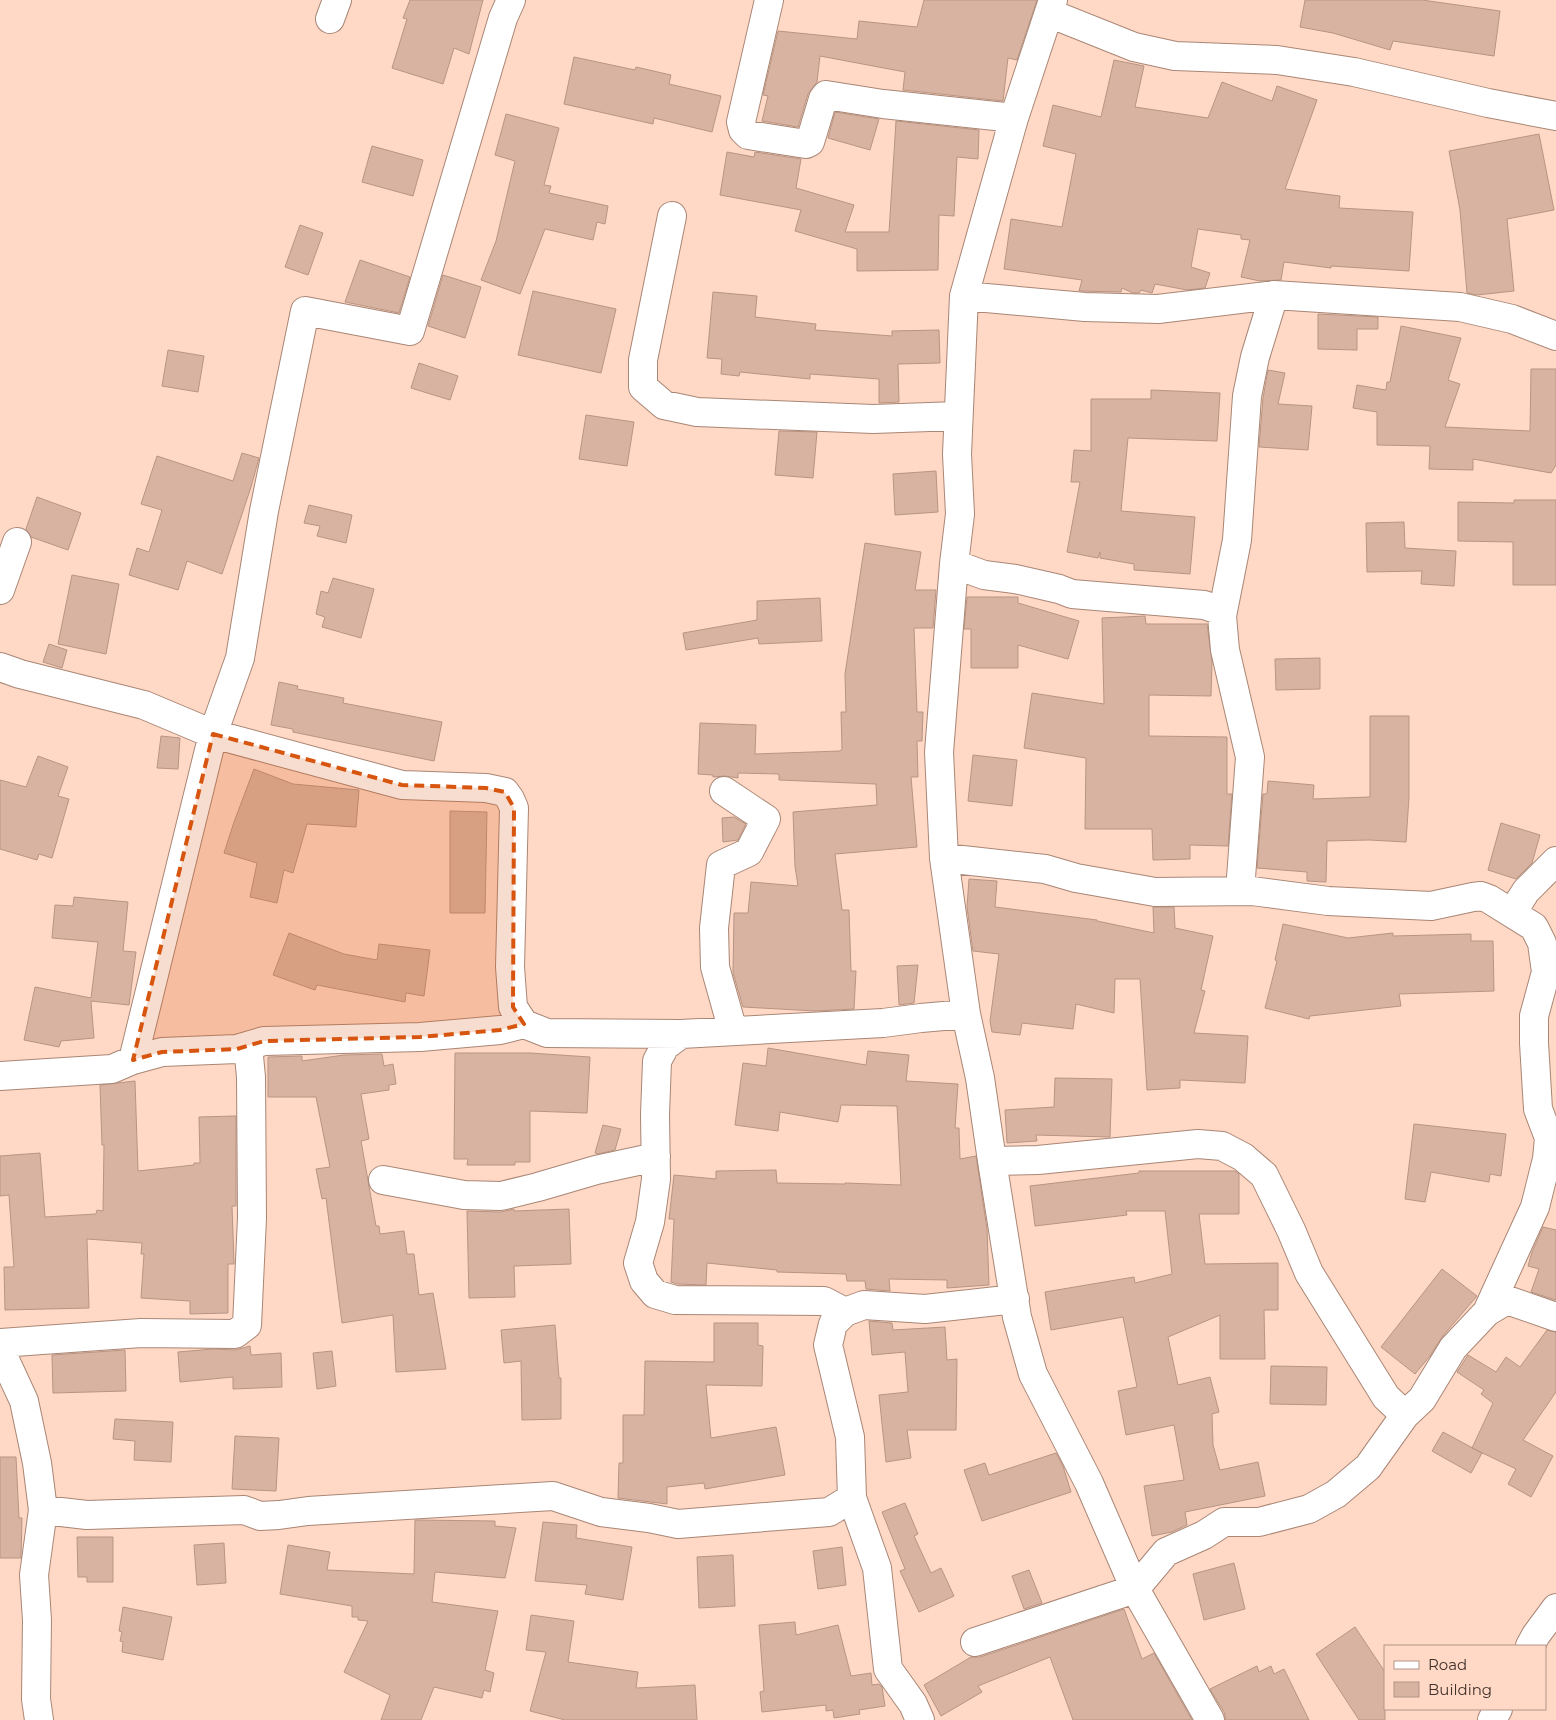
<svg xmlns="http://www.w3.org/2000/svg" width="1556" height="1720" font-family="Montserrat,sans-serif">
  <rect width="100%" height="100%" fill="#ffd8c6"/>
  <path fill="#d8b3a1" stroke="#b89583" d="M410 0H483L469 54 454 48 443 84 392 68 407 19 403 18Z
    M924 0H1037L1017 60 1008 58 1003 101 903 90 905 72 820 56 817 82 808 94 798 127 762 121 768 96 763 95 778 31 857 39 859 21 917 27Z
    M1305 0H1422L1500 11 1494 56 1393 41 1390 50 1333 33 1300 27Z
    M574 57 635 70 636 67 671 75 669 84 721 96 712 132 654 118 653 124 564 104Z
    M1114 60 1144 66 1135 107 1208 118 1222 82 1272 101 1277 86 1317 100 1285 189 1340 196 1339 208 1413 212 1409 271 1331 266V268L1284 262 1281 280 1260 281 1241 277 1250 240 1241 239V235L1198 229 1191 267 1210 273 1205 288 1187 290 1155 284 1152 293 1141 290 1139 293H1133L1122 288 1121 292 1079 291 1082 280 1004 269 1011 219 1062 227 1076 154 1043 146 1053 105 1101 117Z
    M835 112 879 119 870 150 828 138Z
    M506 114 559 128 544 185 551 186 549 193 608 206 605 224 597 222 593 240 545 229 520 294 481 280 496 241 515 161 495 155Z
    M896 121 979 130 978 159 957 157 954 216 939 215 938 270 857 271V249L795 231 801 210 720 195 727 152 754 157 755 152 801 159 796 188 854 205 845 232H889Z
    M1539 134 1554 210 1507 219 1514 291 1477 295 1467 293 1460 210 1449 151Z
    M372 146 423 160 413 196 362 182Z
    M300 225 323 233 308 275 285 267Z
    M360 260 410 277 399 313 345 302Z
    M443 275 481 287 465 338 428 326Z
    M533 291 616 309 601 373 518 355Z
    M713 292 757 296 755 317 816 324 815 330 892 336V331L939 330 940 363 898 364 899 402 879 403V379L810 374V379L740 372 739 376 721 374 722 359 707 358Z
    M1318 314 1378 317V329H1357V350L1318 349Z
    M1401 326 1461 338 1448 380 1460 384 1445 427 1530 431 1531 369H1556V465L1551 473 1473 459V470L1429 469 1430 446 1377 445V412L1353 408 1357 385 1386 390 1387 382H1390Z
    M168 350 204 356 198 392 162 386Z
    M419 363 458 376 450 400 411 388Z
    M1268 370 1285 373 1278 404 1312 406 1308 450 1259 447 1263 398Z
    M1151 390 1220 393 1217 441 1128 438 1121 511 1195 517 1190 574 1134 570V564L1100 558V552L1098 558 1067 552 1080 482H1071L1074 450 1091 451V399H1151Z
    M586 415 634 422 627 466 579 459Z
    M779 431 817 432 813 478 775 475Z
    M242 453 259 458 251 487 222 574 187 561 178 590 129 575 137 548 149 552 162 510 141 504 157 456 233 481Z
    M936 471 938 512 895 515 893 474Z
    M37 497 81 513 68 550 31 537 26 529Z
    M1514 500H1556V585H1513V542L1458 541V502L1514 503Z
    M309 505 352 515 346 543 317 536 320 526 304 523Z
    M1404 522 1405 548 1456 551 1454 586 1421 584 1422 571 1367 572 1366 523Z
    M865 543 921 552 915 590H936L933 628H914L917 712H923L922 741H917L918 777H911L917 847 835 854 842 910H849L851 971H856L854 1009 815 1011 743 1007 733 973 734 913H748L751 882 798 886 795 866 793 812 877 805 876 784 779 780V774L738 773V778L725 776 713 777V775L698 774 700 723 756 725 755 754 840 751 842 749 841 712H846L845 674Z
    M72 575 119 584 106 654 58 644Z
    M333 578 374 589 361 638 322 627 325 617 316 614 321 591 328 593Z
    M967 597H1018V603L1079 621 1068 659 1018 645V668H971V629H964Z
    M820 598 822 641 759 644 758 638 686 650 683 633 757 620V601Z
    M1145 616 1146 624H1207L1212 661 1211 696 1149 695V736L1227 737V794H1232L1228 846 1190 845V859L1153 860 1152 829H1085L1086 758 1024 748 1032 693 1104 704 1102 618Z
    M49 644 67 650 62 668 43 662Z
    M1320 658V689L1276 690 1275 659Z
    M279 682 298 686 297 689 344 698 343 703 442 722 434 761 293 732V729L271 725Z
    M1370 716H1409V797L1406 842 1369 840 1327 841 1326 882 1307 881V872L1257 868 1263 794H1267L1268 781 1314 785 1313 799 1370 797Z
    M161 736 180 738 178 769 157 768Z
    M973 755 1017 760 1012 806 968 801Z
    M38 756 68 767 58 796 69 799 52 858 39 854 37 860 0 849V780L26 787Z
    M254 769 293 784 359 790 356 827 307 824 293 873 284 870 277 903 250 897 257 863 224 853 234 822Z
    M450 811 487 812 485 913H450Z
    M734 817 746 824 738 840 723 842 722 818Z
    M1501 823 1540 835 1532 863 1516 879 1488 870Z
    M969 879 997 881 995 907 1097 920V921L1154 933 1153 907H1174L1175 928 1213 936 1201 990 1205 991 1194 1033 1248 1036 1245 1083 1180 1080V1088L1147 1090 1140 979H1115L1114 1013 1076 1004 1073 1029 1022 1023 1020 1035 992 1032 990 1021 999 954 973 951 967 907Z
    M74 897 128 902 123 951 136 952 129 1005 91 1001 94 1038 61 1041 59 1047 24 1040 35 987 91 998 98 942 52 938 55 905 73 906Z
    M1283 924 1348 938 1393 933V936L1471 934V941H1493L1494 991 1399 994 1401 1006 1310 1016 1309 1019 1265 1008 1277 961 1275 960Z
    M289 933 344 954 377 960 379 944 430 950 424 996 406 993 405 1002 317 985 315 990 273 975Z
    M918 965 914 1003 899 1005 897 966Z
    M768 1048 866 1065 868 1051 909 1055 906 1081 958 1084 955 1128H959L960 1159 976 1156 987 1229 989 1285 947 1288V1280L889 1279 890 1291 866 1289 865 1281H847L846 1274 777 1272V1270L707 1263 706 1285 677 1284 671 1282 674 1219H669L674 1175 716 1179V1171L776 1170 777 1183 845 1184V1183L901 1185 897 1106 841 1105 838 1122 780 1112 778 1131 735 1125 743 1063 766 1066Z
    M455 1053H530L590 1057 587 1113 530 1111V1162H515V1165H467L468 1159H454Z
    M382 1054 384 1066 393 1064 396 1084 389 1085V1090L361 1094 369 1139 361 1141 376 1226H379L380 1234 404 1231 407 1254H414L419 1295 433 1293 446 1369 396 1372 393 1315 342 1323 326 1198 322 1199 316 1169 330 1167 316 1097H268V1057L302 1056V1061L344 1055Z
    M1055 1078 1112 1079 1110 1137 1036 1135 1037 1141 1007 1143 1005 1110 1054 1107Z
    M135 1081 138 1171 194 1165V1163H200L199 1117 236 1116V1206H232L234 1264H228V1313L190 1314V1301L141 1298 144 1254H141L142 1243 87 1239 89 1308 5 1310 4 1267H14L9 1195 0 1196V1156L40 1153 45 1217 96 1214 97 1210 103 1211 104 1145H102L100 1085Z
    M1414 1124 1506 1134 1501 1176 1490 1174 1489 1182 1431 1172 1425 1202 1405 1199Z
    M603 1125 621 1129 615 1150 598 1154 595 1153Z
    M1139 1171H1235L1239 1174V1214H1199L1205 1264 1278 1263V1310H1264L1265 1359H1220V1315L1168 1337 1178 1385 1210 1377 1219 1412 1212 1414 1213 1445 1220 1470 1258 1462 1265 1496 1185 1512 1187 1525 1172 1532 1152 1536 1144 1486 1184 1480 1174 1425 1126 1435 1118 1391 1137 1387 1123 1317 1051 1330 1045 1292 1134 1277 1135 1283 1172 1274 1165 1211H1126L1127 1215 1035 1226 1030 1186 1139 1173Z
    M514 1209V1211L569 1209 571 1264 514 1266 515 1297 469 1298 467 1211 501 1212Z
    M1543 1227 1556 1230V1300L1531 1292 1539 1269 1528 1266 1532 1252Z
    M1442 1269 1477 1296 1442 1337 1430 1356 1415 1374 1381 1347Z
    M869 1321 892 1323 893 1330 945 1327 947 1360 957 1359 956 1430H907L911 1458 886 1462 879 1395 908 1392 905 1352 872 1355Z
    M714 1323H758V1345L763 1346 762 1386 706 1385 711 1438 776 1427 785 1475 705 1489 704 1483 667 1487V1504L618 1498 619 1463H623V1415H644L645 1361 714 1362Z
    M555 1325 559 1378H561V1419L522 1420 521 1361 504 1363 501 1330Z
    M1547 1330 1556 1332V1392L1523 1440 1553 1456 1531 1497 1508 1484 1516 1469 1472 1448 1493 1403 1481 1394 1484 1390 1457 1372 1468 1355 1496 1372 1506 1357 1520 1367Z
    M250 1346 251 1355 281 1353 282 1387 233 1389V1377L180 1382 178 1352 213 1349 235 1350Z
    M125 1350 126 1391 53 1393 52 1355Z
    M332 1351 336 1386 317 1389 313 1353Z
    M1271 1366 1327 1367 1326 1405 1270 1404Z
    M115 1419 173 1422 171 1462 134 1460 135 1441 113 1439Z
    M1443 1432 1482 1453 1471 1473 1432 1451Z
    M235 1436 279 1438 276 1491 232 1489Z
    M1056 1453 1063 1466 1071 1492 982 1521 964 1470 985 1463 989 1475Z
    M0 1457H16L19 1518H22L21 1558H0Z
    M905 1503 918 1534 914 1536 931 1573 941 1568 954 1596 919 1612 900 1571 905 1569 882 1512Z
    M415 1520 495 1521V1526L516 1528 505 1578 435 1572 432 1602 498 1611 485 1670 494 1673 490 1692 484 1690 482 1698 434 1687 421 1720H381L390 1695 344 1672 368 1621 358 1620V1617H352V1606L280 1594 288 1545 330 1552 327 1570 414 1574Z
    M543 1522 577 1525 576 1538 632 1547 623 1600 585 1594 587 1585 535 1581Z
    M77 1537H113V1582H87V1577H78Z
    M224 1543 226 1583 197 1585 194 1545Z
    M842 1547 846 1585 818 1589 813 1551Z
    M733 1555 735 1606 699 1608 697 1557Z
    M1234 1563 1245 1609 1204 1620 1193 1574Z
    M1029 1570 1042 1603 1024 1609 1012 1576Z
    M123 1607 172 1617 163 1660 122 1652 123 1642 120 1641 122 1632 119 1631Z
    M1124 1609 1142 1659 1154 1653 1192 1720H1073L1050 1657 978 1686 982 1692 941 1716 924 1685 971 1657H980Z
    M531 1615 574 1621 568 1662 638 1672 636 1688 695 1685 697 1720H565L530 1711 546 1652 526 1650Z
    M795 1622 796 1635 838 1625 851 1676 871 1673 872 1685 879 1684 882 1687 885 1706 859 1710 860 1714 834 1718 833 1710 826 1711V1705L762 1712 760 1692 764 1691 759 1625Z
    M1355 1627 1385 1672V1720H1359L1316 1654Z
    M1257 1666 1259 1672 1271 1666 1274 1674 1284 1669 1309 1720H1226L1224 1712 1210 1689Z"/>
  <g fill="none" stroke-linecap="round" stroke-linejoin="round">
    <defs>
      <path id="minor" d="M769 0 741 122 743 130 748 135 806 144 810 142 823 99 826 95 883 104 1014 118
        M1053 0 1014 118 964 296 957 454 960 514 954 564 939 752 944 858 966 1014 980 1078 992 1161 1017 1317 1033 1374 1089 1483 1135 1589 1210 1720
        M1049 13 1134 47 1175 56 1277 60 1354 72 1488 103 1556 116
        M330 19 337 0
        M672 216 643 360V387L664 405 697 412 873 419 958 416
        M964 296 1085 307 1158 309 1274 295 1460 307 1512 319 1556 336
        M954 564 984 575 1015 579 1059 589 1072 594 1204 605 1216 609 1222 616 1225 650 1250 757 1240 891
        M0 590 17 542
        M1222 616 1237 540 1247 396 1255 357 1274 295
        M0 667 20 674 144 705 213 734 402 785 486 788 505 792 510 799 514 808 510 967 513 1007 524 1024 547 1033 681 1034
        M724 791 766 819 749 852 721 865 714 928 715 967 733 1031
        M944 858 1045 869 1076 878 1155 892 1252 891 1328 901 1431 906 1473 897 1481 896 1489 899 1534 927 1542 943 1546 972 1534 1016V1043L1538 1109 1549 1138 1547 1159 1535 1207 1487 1312 1453 1348 1422 1399 1405 1415
        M1512 913 1526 891 1556 861
        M133 1060 213 734 240 658 264 511 305 311 410 331 503 18 511 0
        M0 1076 112 1069 133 1060 162 1052 237 1049 264 1041 420 1037 500 1030 524 1024
        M383 1180 464 1195 501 1196 538 1187 596 1170 656 1157
        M845 1312 824 1301 675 1300 655 1294 644 1281 638 1263 650 1222 656 1179 655 1115 657 1061 665 1046 681 1034 883 1023 921 1018 966 1014
        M1487 1312 1507 1300 1556 1317
        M0 1343 141 1333 235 1334 247 1325 252 1218 251 1077 248 1046
        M0 1349 24 1401 37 1463 43 1510 87 1515 244 1510 260 1516 279 1515 308 1511 553 1496 601 1512 649 1518 678 1524 829 1512 852 1498
        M975 1642 1135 1589 1166 1552 1204 1535 1224 1522H1259L1309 1509 1336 1494 1368 1467 1405 1415 1386 1397 1309 1273 1291 1230 1264 1175 1243 1157 1222 1146 1198 1144 1038 1160 992 1161
        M1530 1646 1536 1635 1556 1608
        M39 1720 36 1699 37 1620 34 1575 43 1510
        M920 1720 913 1704 888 1669 877 1568 852 1498 850 1437 828 1345 833 1324 845 1312 864 1305 925 1309 1015 1299
        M1492 1720 1498 1709"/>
    </defs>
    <use href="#minor" stroke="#a98675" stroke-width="30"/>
    <use href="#minor" stroke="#fff" stroke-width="28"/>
  </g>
  <path fill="#d7550f" fill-opacity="0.2" stroke="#d7550f" stroke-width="4" stroke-dasharray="10 6" stroke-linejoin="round" d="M213 734 402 785 486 788 505 792 514 808 513 1007 524 1024 500 1030 420 1037 264 1041 237 1049 162 1052 133 1060Z"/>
  <rect x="1384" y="1645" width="162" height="65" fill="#ffd8c6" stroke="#b39588"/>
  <rect x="1394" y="1661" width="25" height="8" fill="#ffffff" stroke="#b39588"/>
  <text x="1428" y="1670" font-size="15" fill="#40312a">Road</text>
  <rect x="1394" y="1682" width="25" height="15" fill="#d8b3a1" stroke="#b39588"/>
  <text x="1428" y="1695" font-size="15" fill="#40312a">Building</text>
</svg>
